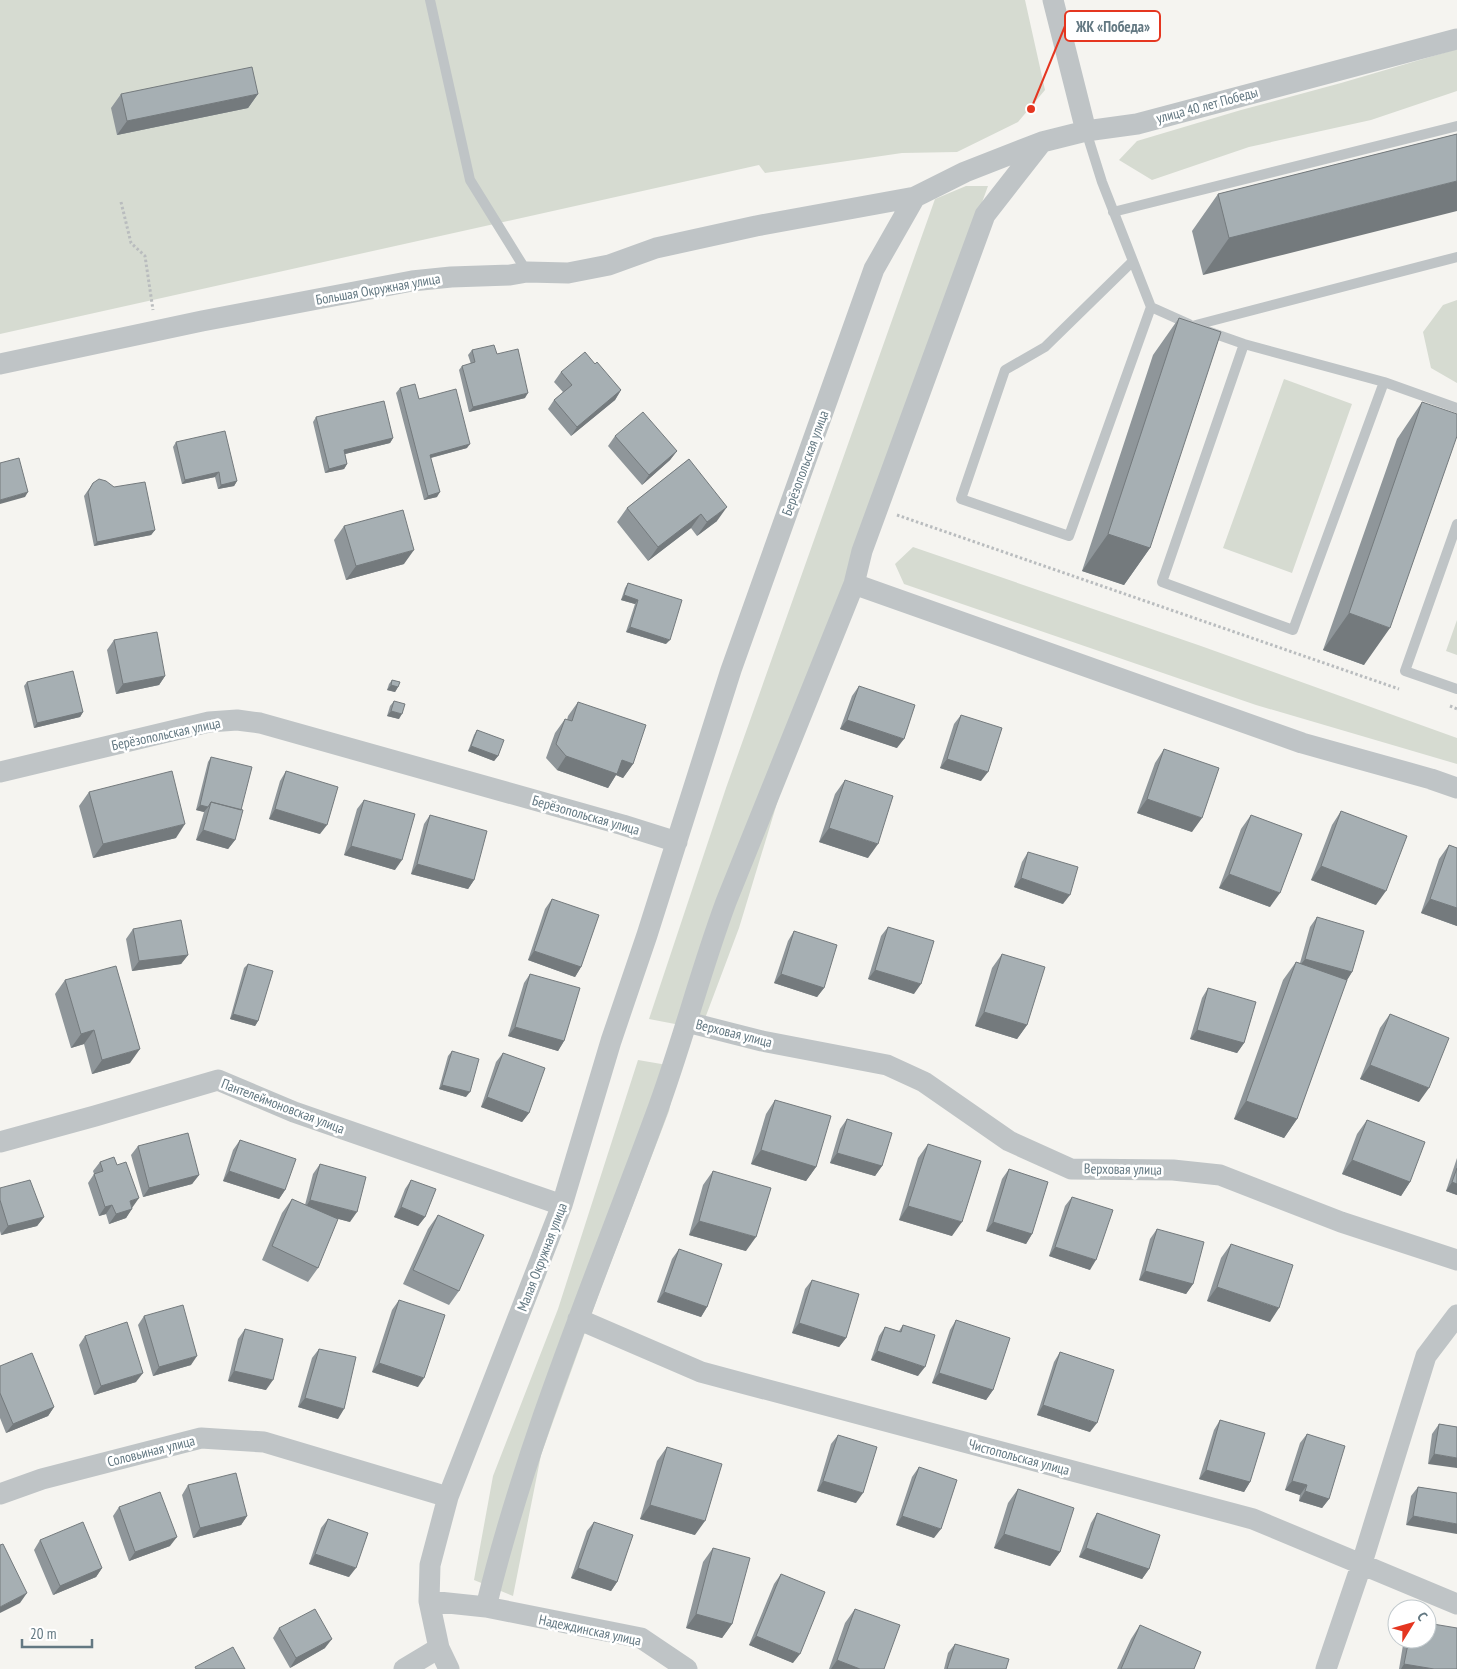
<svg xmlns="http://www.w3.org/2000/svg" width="1457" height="1669" font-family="'PT Sans Narrow',sans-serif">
  <rect width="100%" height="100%" fill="#f5f4f0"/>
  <path fill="#d6dbd1" d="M0 0H1025L1045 90 1018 122 957 152 902 153 765 173 759 165 0 334Z
    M1457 49V91L1371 120 1249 147 1152 180 1119 160 1137 141 1241 110 1341 83Z
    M966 186H988L847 573 739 928 701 1029 649 1019 726 788 935 199Z
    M1457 300V383L1431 368 1423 332 1443 305Z
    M1284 379 1352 404 1292 573 1223 548Z
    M913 547 1201 646 1457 738V764L1256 705 904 584 895 564Z
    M1457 620V655L1446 651Z
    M638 1060 679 1067 669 1111 601 1288 541 1455 513 1596 474 1580 493 1476 558 1309Z"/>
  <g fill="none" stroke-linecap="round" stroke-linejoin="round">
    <path stroke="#b9bcbe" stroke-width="3" stroke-dasharray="2.5 2.5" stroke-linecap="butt" d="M121 202 131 243 145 256 153 310
      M897 515 1399 689
      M1450 706 1457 709"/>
    <path stroke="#bfc4c6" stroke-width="10" d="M430 0 470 180 527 272
      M1086 131 1102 182 1151 307 1189 324
      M1113 212 1457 126
      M1132 262 1045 347 1005 370 961 499 1069 536 1151 307
      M1192 326 1457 257
      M1207 331 1244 344 1384 382 1457 408
      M1244 344 1162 582 1293 630 1384 382
      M1457 524 1405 671 1457 689"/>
    <path stroke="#bfc4c6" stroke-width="21" d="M1053 0 1086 131
      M0 364 202 321 412 281 451 277 510 275 527 272 568 273 609 265 656 248 756 226 915 197 965 172 1042 142 1086 131 1137 124 1457 39
      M854 584 1302 743 1431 779 1457 788
      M0 772 209 722 237 720 260 723 623 825 677 842
      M687 1022 762 1041 887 1065 924 1082 1009 1141 1071 1169 1173 1170 1220 1175 1341 1222 1457 1260
      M0 1142 95 1116 218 1080 294 1112 562 1205
      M578 1319 701 1372 1253 1519 1457 1604
      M0 1494 42 1479 201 1438 264 1442 448 1497
      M429 1601 486 1607 641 1638 687 1669
      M486 1607C527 1438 596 1277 656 1114 682 1044 700 972 726 902L854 584 862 551 985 215 1042 142
      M404 1669 439 1648
      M449 1669 439 1648 429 1601 430 1565 448 1497 562 1205 611 1041 647 935 731 670 874 269 915 197
      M1326 1669 1361 1566 1426 1356 1457 1315"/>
  </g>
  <path fill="#8f969a" d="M121 94H258L248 108 117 135 111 108Z
    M1457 134 1203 275 1192 231 1218 194Z
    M1179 318 1150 548 1124 585 1082 571 1153 355Z
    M472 350 497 354 525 398 469 412 459 370 462 366 471 364 468 355Z
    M595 364 621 390 615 400 571 436 548 409 554 400 563 392 554 382 561 372Z
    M400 388 419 399 467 448 431 458 437 497 424 500 396 393Z
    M1422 402 1364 665 1323 650 1397 439Z
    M316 417 393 438 390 443 345 454 347 464 344 469 325 473 313 422Z
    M615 436 677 451 670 460 642 485 608 446Z
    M176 442 237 481 234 486 218 489 215 477 182 484 173 447Z
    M689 459 717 521 697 536 691 528 648 561 617 522 627 508Z
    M93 483 155 530 151 535 94 546 84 496Z
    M344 526 404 564 346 580 334 540Z
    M628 583 666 644 626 632 635 604 621 600 625 588Z
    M114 640 165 676 159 685 116 694 107 650Z
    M392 680 398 687 395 692 387 690 389 684Z
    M27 682 83 712 80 717 34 728 24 686Z
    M859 686 897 748 840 729 852 696Z
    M394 701 399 719 387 716 390 706Z
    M578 702 633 764 623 778 616 775 608 788 557 770 546 758 555 733 565 719 567 720 568 716Z
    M961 715 981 781 940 768 954 724Z
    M477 730 498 756 494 761 468 751 474 735Z
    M1164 749 1192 832 1137 813 1155 763Z
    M211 757 235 840 228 849 196 840 204 812 196 810 208 762Z
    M286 771 320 834 269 819 280 781Z
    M845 780 868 858 819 842 835 794Z
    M89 792 176 838 93 858 79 806Z
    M364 800 395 870 344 855 357 809Z
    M1341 811 1376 905 1311 880 1332 825Z
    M430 815 474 880 468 889 411 874 424 824Z
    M1251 815 1270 907 1219 888 1241 829Z
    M1449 845 1457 848V926L1421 913 1439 859Z
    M1028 852 1063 904 1014 887 1022 862Z
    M552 899 581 967 575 977 528 960 545 909Z
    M1317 917 1352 972 1346 981 1297 1119 1284 1138 1234 1119 1283 980 1296 962 1300 963 1310 927Z
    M888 927 914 994 868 979 881 936Z
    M133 929 188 955 181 964 132 971 126 939Z
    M794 931 824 988 817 997 774 983 788 941Z
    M1002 954 1027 1025 1017 1039 975 1026 992 968Z
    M248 964 258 1021 255 1026 230 1019 244 968Z
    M530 974 564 1041 558 1051 508 1036 524 983Z
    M65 980 130 1063 92 1074 84 1044 71 1048 55 994Z
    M1208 988 1244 1043 1237 1053 1190 1039 1202 998Z
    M1390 1014 1419 1102 1360 1079 1380 1028Z
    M452 1051 466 1097 439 1089 448 1056Z
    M503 1053 529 1113 522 1122 481 1107 496 1062Z
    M775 1100 816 1167 806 1181 751 1164 766 1114Z
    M847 1119 882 1166 875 1176 830 1163 840 1129Z
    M1367 1120 1410 1182 1401 1196 1342 1174 1357 1134Z
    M240 1140 285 1190 279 1199 223 1181 233 1150Z
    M928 1144 952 1236 899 1220 918 1158Z
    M138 1146 199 1175 192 1184 143 1197 131 1155Z
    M1457 1158V1195L1446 1191Z
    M100 1162 132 1208 126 1218 109 1224 106 1214 99 1216 88 1183 94 1174 93 1171Z
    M320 1164 350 1222 332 1217 318 1268 308 1282 262 1260 282 1213 292 1199 305 1205 313 1174Z
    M1009 1169 1032 1234 1026 1244 986 1231 1002 1179Z
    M713 1171 746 1251 689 1235 703 1185Z
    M411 1180 425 1217 418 1226 394 1217 405 1189Z
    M0 1188 44 1217 37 1226 1 1235 0 1231Z
    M1072 1197 1090 1270 1049 1256 1065 1206Z
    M438 1215 459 1291 449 1305 403 1284 428 1229Z
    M1157 1229 1193 1284 1186 1294 1139 1280 1150 1239Z
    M1231 1244 1270 1322 1207 1301 1221 1258Z
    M679 1249 707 1307 701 1317 657 1302 672 1259Z
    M812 1280 846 1338 839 1347 792 1333 805 1289Z
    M399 1300 418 1387 372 1372 392 1310Z
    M144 1316 191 1365 153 1376 138 1325Z
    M956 1320 993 1390 986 1400 932 1383 950 1330Z
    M903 1325 918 1376 871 1360 879 1336 885 1327 899 1331Z
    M245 1329 266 1390 228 1381 238 1339Z
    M85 1336 136 1382 94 1395 79 1345Z
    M319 1349 338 1419 298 1407 312 1358Z
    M1060 1352 1090 1432 1037 1415 1054 1362Z
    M0 1366 54 1407 48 1416 6 1433 0 1418Z
    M1220 1420 1250 1482 1244 1492 1199 1479 1214 1430Z
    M1439 1424 1457 1427 1428 1464 1432 1434Z
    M1307 1434 1329 1499 1322 1508 1299 1501 1300 1495 1285 1490 1300 1443Z
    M838 1435 856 1503 817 1491 831 1444Z
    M667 1447 695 1535 640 1519 657 1461Z
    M919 1467 934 1538 896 1525 912 1477Z
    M188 1485 247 1516 241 1525 193 1538 182 1495Z
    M1418 1487 1457 1493 1406 1525 1411 1496Z
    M1018 1489 1060 1552 1050 1566 994 1548 1008 1503Z
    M119 1507 170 1546 129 1561 113 1516Z
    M1097 1513 1149 1569 1142 1579 1079 1557 1091 1523Z
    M328 1519 349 1577 309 1564 321 1528Z
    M594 1522 617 1582 611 1591 571 1578 587 1531Z
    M40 1540 102 1568 96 1577 53 1595 34 1550Z
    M713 1548 732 1624 722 1638 686 1628 703 1562Z
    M781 1574 793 1663 749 1645 774 1584Z
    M855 1609 884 1669H829L845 1623Z
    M1140 1625 1194 1669H1117L1131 1639Z
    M279 1628 325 1648 290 1668 273 1638Z
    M1404 1639H1427L1457 1669H1399Z
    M955 1644 1006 1669H944L948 1653Z"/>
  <path fill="#747a7d" d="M258 94 248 108 117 135 127 121Z
    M1457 181V211L1203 275 1229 238Z
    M621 390 615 400 571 436 577 427Z
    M528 393 525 398 469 412 473 407Z
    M393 438 390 443 341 455 344 450Z
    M470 444 467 448 426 459 430 455Z
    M677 451 670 460 642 485 649 475Z
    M347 464 344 469 325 473 329 469Z
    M219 472 215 477 182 484 185 480Z
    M237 481 234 486 218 489 221 485Z
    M28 492 25 497 0 504V500Z
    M440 492 437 497 424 500 428 496Z
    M727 507 717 521 697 536 707 522Z
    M701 514 691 528 648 561 658 547Z
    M155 530 151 535 94 546 97 542Z
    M1108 534 1150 548 1124 585 1082 571Z
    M414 550 404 564 346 580 356 566Z
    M624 595 638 600 635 604 621 600Z
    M1349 613 1390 628 1364 665 1323 650Z
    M630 627 670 640 666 644 626 632Z
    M165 676 159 685 116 694 123 684Z
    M391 685 398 687 395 692 387 690Z
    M391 711 402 714 399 719 387 716Z
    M83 712 80 717 34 728 37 723Z
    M847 720 904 739 897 748 840 729Z
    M471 746 498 756 494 761 468 751Z
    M566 756 622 760 633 764 623 778 616 775 608 788 557 770Z
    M947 759 988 772 981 781 940 768Z
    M1147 799 1202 818 1192 832 1137 813Z
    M200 805 208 807 204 812 196 810Z
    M275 809 327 825 320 834 269 819Z
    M185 824 176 838 93 858 103 844Z
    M829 828 878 844 868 858 819 842Z
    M203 830 235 840 228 849 196 840Z
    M351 846 402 860 395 870 344 855Z
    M417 864 474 880 468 889 411 874Z
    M1321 866 1386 891 1376 905 1311 880Z
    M1229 874 1280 893 1270 907 1219 888Z
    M1021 878 1070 895 1063 904 1014 887Z
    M1430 899 1457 908V926L1421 913Z
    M534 951 581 967 575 977 528 960Z
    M188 955 181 964 132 971 139 961Z
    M1305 959 1352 972 1346 982 1298 968Z
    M875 970 921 984 914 994 868 979Z
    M781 974 824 988 817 997 774 983Z
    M984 1012 1027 1025 1017 1039 975 1026Z
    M233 1014 258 1021 255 1026 230 1019Z
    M515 1027 564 1041 558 1051 508 1036Z
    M94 1030 84 1044 71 1048 81 1034Z
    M1197 1030 1244 1043 1237 1053 1190 1039Z
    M140 1049 130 1063 92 1074 102 1060Z
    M1370 1065 1429 1088 1419 1102 1360 1079Z
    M442 1085 470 1092 466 1097 439 1089Z
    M487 1097 529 1113 522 1122 481 1107Z
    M1246 1101 1297 1119 1284 1138 1234 1119Z
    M761 1150 816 1167 806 1181 751 1164Z
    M837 1153 882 1166 875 1176 830 1163Z
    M1352 1160 1410 1182 1401 1196 1342 1174Z
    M229 1171 285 1190 279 1199 223 1181Z
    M199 1175 192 1184 143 1197 149 1188Z
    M1452 1182 1457 1184V1195L1446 1191Z
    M139 1198 132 1208 130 1201Z
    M310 1200 357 1212 350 1222 304 1210Z
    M112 1205 106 1214 99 1216 105 1207Z
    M908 1206 962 1222 952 1236 899 1220Z
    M401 1207 425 1217 418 1226 394 1217Z
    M132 1209 126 1218 109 1224 116 1214Z
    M44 1217 37 1226 1 1235 8 1226Z
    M699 1221 756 1237 746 1251 689 1235Z
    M993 1222 1032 1234 1026 1244 986 1231Z
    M1055 1247 1096 1260 1090 1270 1049 1256Z
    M1145 1271 1193 1284 1186 1294 1139 1280Z
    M1217 1287 1279 1308 1270 1322 1207 1301Z
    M664 1292 707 1307 701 1317 657 1302Z
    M799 1323 846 1338 839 1347 792 1333Z
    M877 1351 925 1367 918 1376 871 1360Z
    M197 1356 191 1365 153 1376 159 1367Z
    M379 1363 424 1378 418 1387 372 1372Z
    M234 1371 273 1380 266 1390 228 1381Z
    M143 1373 136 1382 94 1395 101 1386Z
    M939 1373 993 1390 986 1400 932 1383Z
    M305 1398 344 1409 338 1419 298 1407Z
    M1043 1405 1097 1423 1090 1432 1037 1415Z
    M54 1407 48 1416 6 1433 13 1424Z
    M1434 1454 1457 1458V1468L1428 1464Z
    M1206 1470 1250 1482 1244 1492 1199 1479Z
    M823 1481 863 1493 856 1503 817 1491Z
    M1292 1481 1307 1485 1300 1495 1285 1490Z
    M1305 1491 1329 1499 1322 1508 1299 1501Z
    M650 1505 705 1521 695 1535 640 1519Z
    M247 1516 241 1525 193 1538 200 1528Z
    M902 1516 941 1529 934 1538 896 1525Z
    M1413 1516 1457 1524V1534L1406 1525Z
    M1004 1534 1060 1552 1050 1566 994 1548Z
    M177 1537 170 1546 129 1561 135 1552Z
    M1086 1548 1149 1569 1142 1579 1079 1557Z
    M315 1554 356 1568 349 1577 309 1564Z
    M102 1568 96 1577 53 1595 60 1586Z
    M578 1568 617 1582 611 1591 571 1578Z
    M27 1593 20 1603 0 1613V1607Z
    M696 1614 732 1624 722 1638 686 1628Z
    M756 1636 800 1654 793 1663 749 1645Z
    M332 1639 325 1648 290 1668 296 1658Z
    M837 1660 860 1669H831Z
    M1404 1664 1434 1669H1401Z"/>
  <path fill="#a6afb3" stroke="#747a7d" d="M252 67 258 94 127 121 121 94Z
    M1457 134V181L1229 238 1218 194Z
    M1179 318 1221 332 1150 548 1108 534Z
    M494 345 497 354 518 349 528 393 473 407 462 366 475 362 472 350Z
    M585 352 595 364 597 362 621 390 577 427 554 400 572 385 561 372Z
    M415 384 419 399 456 389 470 444 430 455 440 492 428 496 400 388Z
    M384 401 393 438 344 450 347 464 329 469 316 417Z
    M1422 402 1457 414V436L1390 628 1349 613Z
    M643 412 677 451 649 475 615 436Z
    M225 431 237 481 221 485 219 472 185 480 176 442Z
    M19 458 28 492 0 500V463Z
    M689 459 727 507 707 522 701 514 658 547 627 508Z
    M99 479 106 481 114 487 145 482 155 530 97 542 88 492 93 483Z
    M403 510 414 550 356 566 344 526Z
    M628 583 682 600 670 640 630 627 638 600 624 595Z
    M157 632 165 676 123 684 114 640Z
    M73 671 83 712 37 723 27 682Z
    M392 680 400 682 398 687 391 685Z
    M859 686 915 705 904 739 847 720Z
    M394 701 405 704 402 714 391 711Z
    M578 702 646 725 633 764 622 760 617 774 566 756 556 744 565 719 572 721Z
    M961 715 1002 728 988 772 947 759Z
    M477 730 504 740 498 756 471 746Z
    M1164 749 1219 768 1202 818 1147 799Z
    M211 757 252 767 241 810 211 802 208 807 200 805Z
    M172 771 185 824 103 844 89 792Z
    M286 771 338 787 327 825 275 809Z
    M845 780 893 796 878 844 829 828Z
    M364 800 415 814 402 860 351 846Z
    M211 802 243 810 235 840 203 830Z
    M1341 811 1407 836 1386 891 1321 866Z
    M430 815 487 831 474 880 417 864Z
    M1251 815 1302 834 1280 893 1229 874Z
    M1449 845 1457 848V908L1430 899Z
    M1028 852 1078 867 1070 895 1021 878Z
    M552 899 599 915 581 967 534 951Z
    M1317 917 1364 931 1352 972 1305 959Z
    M181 920 188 955 139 961 133 929Z
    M888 927 934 941 921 984 875 970Z
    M794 931 837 945 824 988 781 974Z
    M1002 954 1045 967 1027 1025 984 1012Z
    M1296 962 1347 980 1297 1119 1246 1101Z
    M248 964 273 971 258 1021 233 1014Z
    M116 966 140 1049 102 1060 94 1030 81 1034 65 980Z
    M530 974 580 988 564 1041 515 1027Z
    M1208 988 1256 1002 1244 1043 1197 1030Z
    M1390 1014 1449 1038 1429 1088 1370 1065Z
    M452 1051 479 1059 470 1092 442 1085Z
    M503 1053 545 1068 529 1113 487 1097Z
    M775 1100 831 1116 816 1167 761 1150Z
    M847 1119 892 1133 882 1166 837 1153Z
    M1367 1120 1425 1142 1410 1182 1352 1160Z
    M188 1133 199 1175 149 1188 138 1146Z
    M240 1140 296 1159 285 1190 229 1171Z
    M928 1144 981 1161 962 1222 908 1206Z
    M114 1157 117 1165 126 1162 139 1198 130 1201 132 1209 116 1214 112 1205 105 1207 94 1174 103 1171 100 1162Z
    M320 1164 366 1177 357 1212 310 1200Z
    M1457 1168V1184L1452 1182Z
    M1009 1169 1048 1182 1032 1234 993 1222Z
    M713 1171 771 1188 756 1237 699 1221Z
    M30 1180 44 1217 8 1226 0 1200V1188Z
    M411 1180 436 1189 425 1217 401 1207Z
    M1072 1197 1113 1210 1096 1260 1055 1247Z
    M292 1199 338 1219 318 1268 272 1246Z
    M438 1215 484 1235 459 1291 413 1270Z
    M1157 1229 1204 1242 1193 1284 1145 1271Z
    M1231 1244 1293 1265 1279 1308 1217 1287Z
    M679 1249 722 1264 707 1307 664 1292Z
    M812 1280 859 1294 846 1338 799 1323Z
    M399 1300 445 1315 424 1378 379 1363Z
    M183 1305 197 1356 159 1367 144 1316Z
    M956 1320 1010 1338 993 1390 939 1373Z
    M127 1322 143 1373 101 1386 85 1336Z
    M903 1325 935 1335 925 1367 877 1351 885 1327 901 1332Z
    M245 1329 283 1339 273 1380 234 1371Z
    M319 1349 356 1357 344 1409 305 1398Z
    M1060 1352 1114 1370 1097 1423 1043 1405Z
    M32 1353 54 1407 13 1424 0 1393V1366Z
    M1220 1420 1265 1433 1250 1482 1206 1470Z
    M1439 1424 1457 1427V1458L1434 1454Z
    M1307 1434 1345 1446 1329 1499 1305 1491 1307 1485 1292 1481Z
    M838 1435 877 1447 863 1493 823 1481Z
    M667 1447 722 1464 705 1521 650 1505Z
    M919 1467 957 1480 941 1529 902 1516Z
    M236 1473 247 1516 200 1528 188 1485Z
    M1418 1487 1457 1493V1524L1413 1516Z
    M1018 1489 1074 1508 1060 1552 1004 1534Z
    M160 1492 177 1537 135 1552 119 1507Z
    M1097 1513 1160 1535 1149 1569 1086 1548Z
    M328 1519 368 1533 356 1568 315 1554Z
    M83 1522 102 1568 60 1586 40 1540Z
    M594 1522 633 1535 617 1582 578 1568Z
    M3 1544 27 1593 0 1607V1545Z
    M713 1548 750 1558 732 1624 696 1614Z
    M781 1574 825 1592 800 1654 756 1636Z
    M315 1609 332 1639 296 1658 279 1628Z
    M855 1609 900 1625 884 1669H860L837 1660Z
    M1427 1623 1457 1628V1669H1434L1404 1664 1409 1639H1427Z
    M1140 1625 1201 1652 1194 1669H1121Z
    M955 1644 1009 1659 1006 1669H947Z
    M233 1647 245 1669H196L195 1667Z"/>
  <g text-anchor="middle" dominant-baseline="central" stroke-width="5" stroke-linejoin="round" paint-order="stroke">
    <g font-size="14" fill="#637882" stroke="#fff">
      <text transform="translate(1207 105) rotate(-15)">улица 40 лет Победы</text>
      <text transform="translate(378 289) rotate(-10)">Большая Окружная улица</text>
      <text transform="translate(805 463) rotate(-70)">Берёзопольская улица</text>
      <text transform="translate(166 734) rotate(-12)">Берёзопольская улица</text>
      <text transform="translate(586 815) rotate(16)">Берёзопольская улица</text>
      <text transform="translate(734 1033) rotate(14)">Верховая улица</text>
      <text transform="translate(283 1106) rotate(21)">Пантелеймоновская улица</text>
      <text transform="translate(1123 1169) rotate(1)">Верховая улица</text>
      <text transform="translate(542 1257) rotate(-69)">Малая Окружная улица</text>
      <text transform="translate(151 1451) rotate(-14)">Соловьиная улица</text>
      <text transform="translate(1019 1457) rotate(15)">Чистопольская улица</text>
      <text transform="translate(590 1630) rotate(12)">Надеждинская улица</text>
    </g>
  </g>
  <path fill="none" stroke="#e53620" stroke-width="2" d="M1031 109L1065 26"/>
  <circle fill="#e53620" stroke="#fff" stroke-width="2" cx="1031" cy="109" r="5"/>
  <rect fill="#fff" stroke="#e53620" stroke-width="2" x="1065" y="11" width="95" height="30" rx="5"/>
  <g font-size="15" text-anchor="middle" font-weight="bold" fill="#637882">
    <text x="1113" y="32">ЖК «Победа»</text>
  </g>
  <g transform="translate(1412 1624) rotate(53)"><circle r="24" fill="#ffffff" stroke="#c1c9cd"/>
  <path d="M0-4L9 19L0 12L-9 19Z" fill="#e53620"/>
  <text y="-8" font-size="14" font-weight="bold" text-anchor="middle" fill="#637882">С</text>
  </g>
  <path d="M22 1639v8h70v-8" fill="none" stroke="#637882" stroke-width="2.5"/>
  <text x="30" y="1639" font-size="15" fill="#637882" stroke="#ffffff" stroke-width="4" paint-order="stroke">20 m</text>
</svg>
